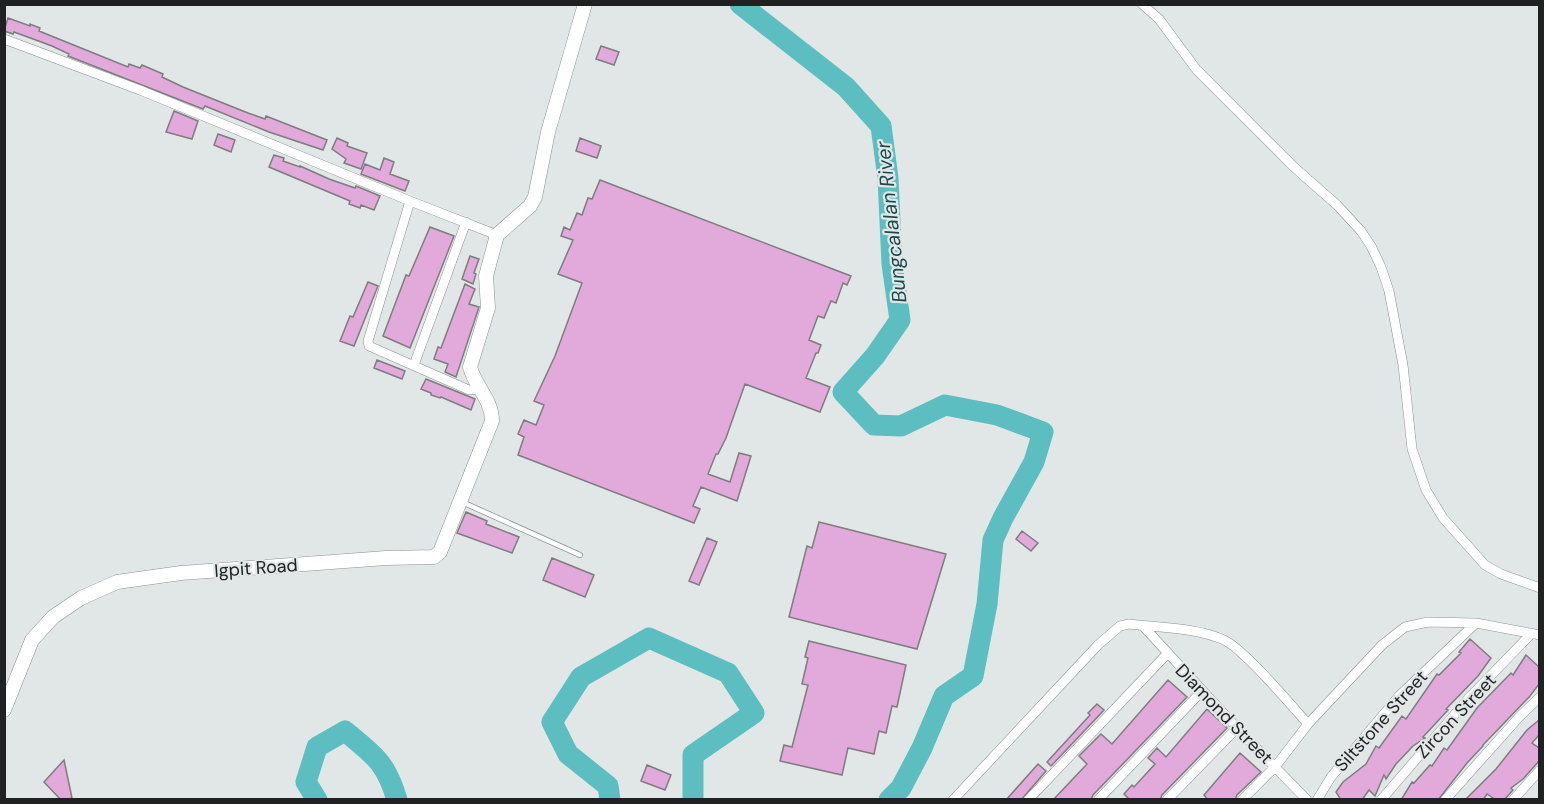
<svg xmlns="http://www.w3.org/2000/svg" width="1544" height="804" font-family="'DM Sans',sans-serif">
  <rect width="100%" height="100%" fill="#e1e7e7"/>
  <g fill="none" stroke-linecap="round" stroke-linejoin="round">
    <path stroke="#5cbec1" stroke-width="21" d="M740 4 846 87 881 126 888 178 892 264 900 320 875 356 843 392 874 425 901 426 945 405 997 415 1043 432 1034 462 1003 518 993 540 987 604 973 676 944 696 922 748 901 788 889 800
      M317 800 306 782 317 747 345 731C374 755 386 762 397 800
      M610 800 608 786 568 754 552 722 581 677 649 638 728 673 754 713 693 755V800"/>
  </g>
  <path fill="#e2a9db" stroke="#7f7c7f" stroke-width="1.5" d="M8 18 30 26V24L40 28 39 31 128 67 129 64 140 68 142 65 163 74 162 77 183 87 248 113 265 119 266 116 327 140 323 150 269 132 205 106 203 109 68 56 69 54 52 46 14 32 13 34 4 31Z
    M601 46 619 52 614 65 596 59Z
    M174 111 198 121 192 139 166 132Z
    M218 134 235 140 231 152 214 145Z
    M337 138 348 143 347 146 367 153 361 169 344 163 346 159 332 149Z
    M580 138 601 146 597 158 576 151Z
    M274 155 284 158 283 161 300 167V166L329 179 355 188 356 186 380 196 374 210 361 205 360 208 349 204 350 201 269 167Z
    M384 158 394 162 390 174 409 181 405 191 361 174 365 164 380 170Z
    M600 180 851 276 847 285 843 283 836 303 831 301 824 318 818 316 809 340 821 345 818 353H816L806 378 830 387 820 412 745 384 726 438 718 454H716L708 474 730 482 739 453 751 456 737 501 701 487 693 506 700 509 694 523 518 455 524 437 518 434 524 420 536 425 544 405 534 401 555 356 582 283 558 274 573 240 561 236 564 227 570 230 577 213 582 215 588 198 592 199Z
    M430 227 454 236 410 348 383 336 406 275 409 276Z
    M470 256 479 259 474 273 476 274 473 284 462 279Z
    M368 282 378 286 354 346 340 341 350 316 353 317Z
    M465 284 475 289 469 304 479 307 456 377 445 372 448 364 434 359 438 347 441 348Z
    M377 360 405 371 402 379 374 368Z
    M426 379 475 399 471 410 441 397 440 398 431 395V393L421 389Z
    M466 512 487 521 486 524 519 537 512 553 457 533Z
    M819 522 946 554 917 649 789 617 807 546 812 548Z
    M1022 531 1038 543 1031 551 1016 539Z
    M707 538 717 542 699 585 689 581Z
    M552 558 594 575 585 597 543 580Z
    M1470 639 1491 658 1478 676 1446 709 1448 710 1423 737 1425 738 1413 746 1396 764 1386 779 1384 775 1375 796 1369 790 1362 800H1341L1336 792 1343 782 1366 764 1376 746 1379 748 1402 716 1406 719 1437 674 1439 675 1461 653 1459 652Z
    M809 641 906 665 897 707 892 706 886 733 879 731 874 754 848 748 842 775 780 761 784 745 792 747 808 685 802 684 808 658 805 657Z
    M1526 655 1539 667V684L1530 696 1483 745V746L1467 763 1438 800H1401L1412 782 1414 783 1430 765 1432 766 1444 748 1447 750 1477 708 1511 673 1513 675Z
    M1168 680 1187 697 1093 795 1091 800H1053L1087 764 1079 756 1101 734 1112 744Z
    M1097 704 1104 710 1051 766 1047 762 1090 715 1088 713Z
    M1207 709 1227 728 1162 795 1160 800H1130L1124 794 1132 785 1134 787 1155 764 1148 758 1157 748 1166 757Z
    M1539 720V735L1532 743 1539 748V761L1523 779 1511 788 1513 790 1504 800H1496L1487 794 1483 800H1465L1496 769 1527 730Z
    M1240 753 1261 772 1237 795 1235 800H1208L1204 795Z
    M64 760 72 798 67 800H61L44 782Z
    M1038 764 1046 771 1021 800H1006Z
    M647 765 671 775 665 790 641 781Z"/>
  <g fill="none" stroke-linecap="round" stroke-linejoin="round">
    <defs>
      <path id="lane" d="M462 502 580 555"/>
      <path id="street" d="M1142 4 1159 19 1196 69 1295 168 1337 205 1361 231 1371 246 1381 267 1389 291 1403 365 1412 449 1426 490 1443 518 1485 565 1501 574 1540 588
        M4 39 140 90 410 201 497 235
        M410 201 368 341 369 346 469 390 480 389
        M414 365 466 222
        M1143 626 1237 728 1307 800
        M953 800 1098 645 1120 626 1129 624C1159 628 1195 627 1224 640 1244 649 1291 705 1308 724
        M1028 800 1167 654
        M1098 800 1202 691
        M1167 800 1237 728
        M1242 800 1275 767 1308 724 1382 645 1405 627 1428 622 1476 623 1540 635
        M1317 800 1331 777 1399 696 1476 623
        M1381 800 1468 699 1532 633
        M1445 800 1520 716 1540 697
        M1513 800 1540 770"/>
      <path id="secondary" d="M4 710 32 640 53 617 81 598 117 582 181 573 386 558 434 557 440 552 492 421C492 399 475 387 470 367L488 308 486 276 497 235 530 206 535 197 548 132 585 4"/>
    </defs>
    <use href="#lane" stroke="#8c9191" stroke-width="6"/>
    <use href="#street" stroke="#8c9191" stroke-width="10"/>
    <use href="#secondary" stroke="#8c9191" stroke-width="15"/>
    <use href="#lane" stroke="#fff" stroke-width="4.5"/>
    <use href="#street" stroke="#fff" stroke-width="9"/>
    <use href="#secondary" stroke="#fff" stroke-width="14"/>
  </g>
  <g text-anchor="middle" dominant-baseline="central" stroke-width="4.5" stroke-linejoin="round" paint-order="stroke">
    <g font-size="18" fill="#202122" stroke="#e1e7e7">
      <text transform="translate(256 568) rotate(-4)">Igpit Road</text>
      <text transform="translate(1224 714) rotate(46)">Diamond Street</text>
      <text transform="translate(1456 716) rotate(-47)">Zircon Street</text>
      <text transform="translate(1381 721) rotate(-48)">Siltstone Street</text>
    </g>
    <g font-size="20" font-style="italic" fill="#1c494b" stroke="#e1e7e7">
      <text transform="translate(891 222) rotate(-96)">Bungcalalan River</text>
    </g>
  </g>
  <rect width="1544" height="804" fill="none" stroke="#202122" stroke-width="12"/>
</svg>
